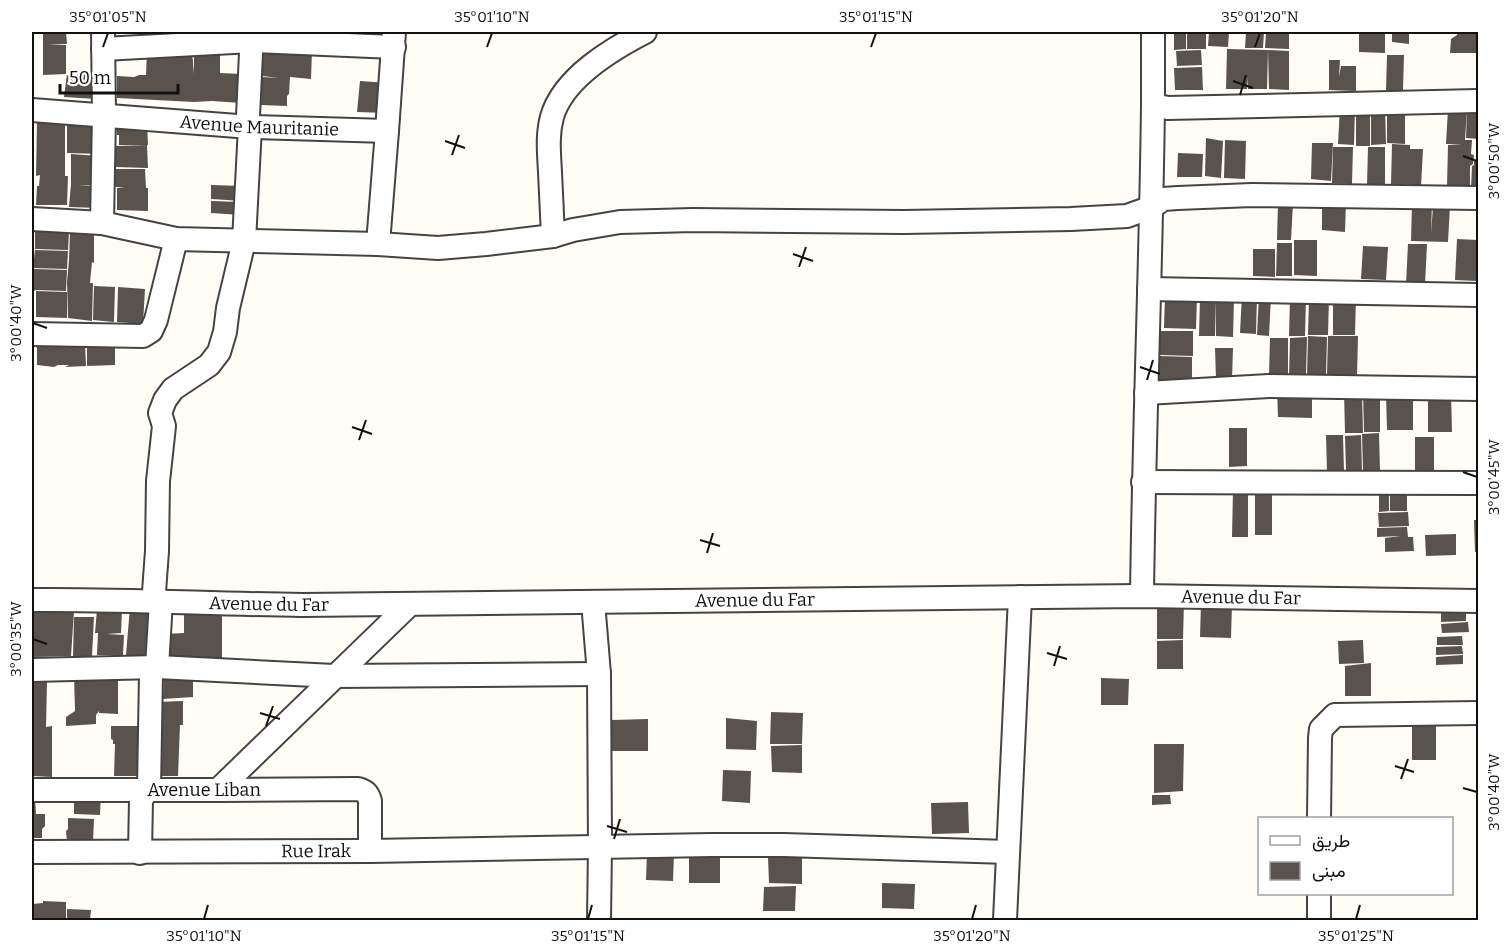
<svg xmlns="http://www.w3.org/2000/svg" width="1510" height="952" font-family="Bitter,Vazirmatn,serif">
  <rect width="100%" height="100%" fill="#fffdf5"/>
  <path fill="#5a524d" d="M43 32H66L67 44H48L66 45V74L43 75Z
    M121 32H142V33L121 34Z
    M1174 32H1186V49L1174 50Z
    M1187 32H1206V49H1187Z
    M1209 32H1229L1228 47 1208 46Z
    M1246 32H1264L1263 48H1245Z
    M1266 32H1289V49L1265 48Z
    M1359 32H1385V53L1359 52Z
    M1392 32H1409V44L1392 42Z
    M1457 32H1478V53H1450L1451 39 1457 35Z
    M220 49V73L242 74 241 103 212 101 194 102 117 98V76L134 77 139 75H146L147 51H192L194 74V50Z
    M263 49 312 50 311 79 290 77 289 94 287 96V106L261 105 262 77 279 78 262 76Z
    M1227 49 1268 50 1267 89H1248V78L1247 89H1226Z
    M1201 50 1202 65 1177 66 1176 51Z
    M1268 50 1289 51V90L1269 89Z
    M1387 55H1404L1403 90H1386Z
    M1329 60H1340L1339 77 1341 66H1356V91L1329 90Z
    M1202 67 1203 90H1175L1174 68Z
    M67 74 97 75 96 99 64 97Z
    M360 81 388 83 387 113 357 112Z
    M1340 106H1355L1354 145 1338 144Z
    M1356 107H1370V146H1356Z
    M1371 107H1385L1386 144 1371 145Z
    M1405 107V144L1387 143V108Z
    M1448 109H1467L1465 140H1472L1471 154 1474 155 1473 164 1470 166V188L1447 187 1448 145 1462 144H1446Z
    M1467 110H1478V139L1466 138Z
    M37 120H65V176H68L67 205H36L37 186H39L40 175 36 176Z
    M67 120 101 121V154L67 153Z
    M116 123H147L148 145H119V135H117Z
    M1206 138 1223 141 1221 178 1205 176Z
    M1225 140 1246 141 1245 179 1224 178Z
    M1312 143H1333L1331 181 1311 179Z
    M1392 144 1410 145V149H1423L1421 187 1405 186 1410 184H1391Z
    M147 145 148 168 116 167V146Z
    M1333 147H1353L1352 184 1332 183Z
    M1368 147H1385V185H1367Z
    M1178 153 1203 154 1202 177H1177Z
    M71 154 98 156V185H78L99 186V208L69 207 71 184Z
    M1474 161H1478V188L1471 187 1472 166 1474 165Z
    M114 169H145L146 188H148V211L117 210V188L125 187H115Z
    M211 185 243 186V201L211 199Z
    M1322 200 1346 201 1345 232 1322 230Z
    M211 201 241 202V215L211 213Z
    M1278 202 1293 203 1291 240H1277Z
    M1412 204H1432L1431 234 1433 206H1450L1448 242 1411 241Z
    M35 230 69 231 68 250 35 249Z
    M70 232 94 233V263L92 262 90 283H93L92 321 68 318 67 282 69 260Z
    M1457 239 1478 240V269L1477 271V281L1455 280Z
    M1294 240H1317V276L1294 275Z
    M1277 243H1292V276H1276Z
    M1408 244H1427L1425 285 1406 284Z
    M1363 246 1388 247 1386 280 1361 279Z
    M1253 249H1275V277L1253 276Z
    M35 250 68 251 67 269 33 268Z
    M34 269 67 270 66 291 36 290 32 292Z
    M94 286 115 287 114 322 93 320Z
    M118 287 145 289 143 324 117 322Z
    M36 291 67 292V318L36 317Z
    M1242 294 1257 295 1256 334 1240 333Z
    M1259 295 1271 296 1269 336 1257 335Z
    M1165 296 1197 297 1196 329 1164 328Z
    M1356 296 1355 335H1333V297Z
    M1200 297 1216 298 1215 336H1199Z
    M1216 298H1234L1233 337 1216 336Z
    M1290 298H1306L1305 336H1289Z
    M1309 298H1329L1328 335H1308Z
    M1160 331H1193V356L1160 355Z
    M1308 336 1327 337 1326 376H1307Z
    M1328 336H1358L1357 376 1327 375Z
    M1307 337 1306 376H1289L1290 338Z
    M1270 338H1288V376H1269Z
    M37 339 85 343 86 366 65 367 69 365H58L54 367 37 365Z
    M87 343 115 346V365L87 366Z
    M1215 348H1233L1232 379H1216Z
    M1159 356 1192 357V380H1159Z
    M1277 389H1312V418L1278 417Z
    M1380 391V432H1364L1363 392Z
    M1344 392H1362L1363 433H1345Z
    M1451 392 1452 432H1428V393Z
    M1386 393H1413V430H1387Z
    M1229 428H1247V466L1229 467Z
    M1379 433 1380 471H1363L1362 434Z
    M1326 435H1343L1344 471H1327Z
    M1361 435 1362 471H1346L1345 436Z
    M1415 437H1434V472H1415Z
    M1255 487H1272V535H1255Z
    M1379 488H1389V511L1379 512Z
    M1390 489H1407V511H1390Z
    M1233 490H1248V537H1232Z
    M1408 512 1409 526 1379 527 1378 513Z
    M1474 520H1478V552H1475Z
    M1407 527 1408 537H1413L1414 551 1385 552V538L1400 536 1377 537V528Z
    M1456 534V555L1426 556 1425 535Z
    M1184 602 1183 639H1157V603Z
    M1201 603 1232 604 1231 638 1200 637Z
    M1466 605V621L1441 622V606Z
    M32 606 74 611 71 656 32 657Z
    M130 607H158L155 655H126Z
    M97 609 122 610 121 633 107 634 124 635 123 655H97L98 633H95Z
    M222 610V659H184L164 657V634L184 633V611Z
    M74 617H94L92 656H73Z
    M1468 622 1469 632 1442 633 1441 624Z
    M1462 636 1463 645H1437V637Z
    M1183 640V669H1157V641Z
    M1363 640 1364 663 1339 664 1338 641Z
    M1462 646 1463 654 1436 655V647Z
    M1463 655V664L1436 665V657Z
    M1371 663V696H1345V666Z
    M193 673V697L163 699 164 676Z
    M74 675 118 677V714L99 713V711L96 715V724L66 726V717L75 711Z
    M1101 678 1129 679 1128 705H1101Z
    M32 682H47L46 727 52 726V777L32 776Z
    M183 701V725H180L178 776H156L157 702Z
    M771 712 803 713 802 744H770Z
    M726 718 757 721 756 750 726 749Z
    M648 719V751H611V720Z
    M1412 720H1436V760H1412Z
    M111 726H143L148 776H114L115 744H113V740L111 739Z
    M1154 744H1184L1183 791 1154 793Z
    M802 745V773L772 772 771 746Z
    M723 770 751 771 750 803 722 801Z
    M74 791 101 792 100 815 74 814Z
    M1152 795H1170L1171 804 1152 805Z
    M35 797 36 814H45V826L42 829V838H32V798Z
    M968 802 969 833 932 834 931 803Z
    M68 818 94 819 93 842 67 841 66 831 68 829Z
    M647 853 674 854 673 881 646 880Z
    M689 856 720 857V883H689Z
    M768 858H802V884L769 883Z
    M882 883 915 884 914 909 882 908Z
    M796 886 795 911H763L764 887Z
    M43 901 66 902V920H32V904L43 903Z
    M67 909 91 910 90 920H67Z"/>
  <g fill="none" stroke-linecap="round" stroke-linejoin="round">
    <defs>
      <g id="minor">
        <path d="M1153 32V105L1168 108 1478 101"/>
        <path d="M103 49 252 41 394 47"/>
        <path id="s1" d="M32 110 250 127 387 131 394 32"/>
        <path d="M32 219 102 223 176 239 378 244 438 248 486 244 553 236 573 230 620 222 693 220 904 222 1071 219 1127 216 1152 207 1163 199 1178 198 1252 195 1478 198"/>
        <path d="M102 223 104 115 103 32"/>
        <path d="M553 236C552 215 551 193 550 172 549 153 547 135 552 117 563 78 612 49 645 32"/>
        <path d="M378 244 387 131"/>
        <path d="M1149 289 1478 295"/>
        <path d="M32 334 143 336 151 331 156 320 176 239"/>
        <path d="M1146 393 1269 386 1478 389"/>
        <path d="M1143 482 1478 483"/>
        <path d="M1142 596C1144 432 1151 268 1153 105"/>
        <path id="s2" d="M32 600C122 599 212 604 302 605L1142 596 1478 601"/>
        <path d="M593 602 599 674 600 846 599 920"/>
        <path d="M32 670 157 667 334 676 599 674"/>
        <path id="s3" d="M32 790H218L358 789C365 791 368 793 370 801V851"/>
        <path d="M218 790 410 604"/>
        <path d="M1319 818 1320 738 1321 729 1335 715 1478 713"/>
        <path id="s4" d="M32 852 370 851 712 845H784L1008 852"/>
        <path d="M140 853 141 800 144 795 149 789 151 674 157 667 161 601 156 597 154 592 157 551 158 481 164 426 160 413 165 400 173 389 209 365 219 352 225 332 228 308 244 241 250 127 248 116 252 32"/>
        <path d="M1005 920 1020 597"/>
        <path d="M1319 920V894"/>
      </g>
    </defs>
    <use href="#minor" stroke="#444" stroke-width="26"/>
    <use href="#minor" stroke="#fff" stroke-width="22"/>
  </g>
  <path fill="none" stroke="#111" stroke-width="2" d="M103 47 108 33M487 47 492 33M871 47 876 33M1255 47 1260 33M1233 81 1253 88M1240 95 1246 75M445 141 465 148M452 155 459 135M1463 156 1477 161M793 254 813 261M799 267 806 247M33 323 47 328M1140 367 1160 374M1147 380 1153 360M352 427 372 434M359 440 366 420M1463 472 1477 477M700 540 720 546M707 553 713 533M33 639 47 644M1047 653 1067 659M1054 666 1060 646M260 713 280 719M266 726 273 706M1395 766 1414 772M1401 779 1408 759M1463 788 1477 792M607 826 627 832M614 839 620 819M204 919 208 905M588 919 592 905M972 919 976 905M1356 919 1360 905"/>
  <g text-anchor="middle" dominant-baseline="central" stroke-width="6" stroke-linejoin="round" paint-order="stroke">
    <g font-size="18" fill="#111" stroke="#fff">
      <text stroke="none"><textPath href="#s1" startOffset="228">Avenue Mauritanie</textPath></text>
      <text stroke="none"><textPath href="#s2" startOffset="1209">Avenue du Far</textPath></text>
      <text stroke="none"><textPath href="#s2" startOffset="723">Avenue du Far</textPath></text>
      <text stroke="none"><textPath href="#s2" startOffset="237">Avenue du Far</textPath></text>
      <text stroke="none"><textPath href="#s3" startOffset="172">Avenue Liban</textPath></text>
      <text stroke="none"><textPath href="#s4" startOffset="284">Rue Irak</textPath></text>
    </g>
  </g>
  <rect width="1510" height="952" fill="none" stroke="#ffffff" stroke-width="66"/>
  <rect x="1258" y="817" width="195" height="78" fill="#ffffff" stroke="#a0a0a0" stroke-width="1.5"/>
  <rect x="1270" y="836" width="30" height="9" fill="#ffffff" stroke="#a0a0a0" stroke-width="1.5"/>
  <text x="1312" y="847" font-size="18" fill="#111111">طريق</text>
  <rect x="1270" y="862" width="30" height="18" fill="#5a524d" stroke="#a0a0a0" stroke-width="1.5"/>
  <text x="1312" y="877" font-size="18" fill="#111111">مبنى</text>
  <path d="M60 84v9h118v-9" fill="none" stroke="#111111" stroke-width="3"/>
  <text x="69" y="84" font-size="18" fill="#111111" stroke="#ffffff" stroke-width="4.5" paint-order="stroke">50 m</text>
  <rect x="33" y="33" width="1444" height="886" fill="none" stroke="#111" stroke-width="2"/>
  <g font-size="15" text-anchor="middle" fill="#111">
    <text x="108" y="22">35°01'05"N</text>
    <text x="492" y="22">35°01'10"N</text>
    <text x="876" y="22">35°01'15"N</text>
    <text x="1260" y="22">35°01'20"N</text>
    <text transform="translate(1494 161) rotate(-90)" y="5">3°00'50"W</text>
    <text transform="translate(16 323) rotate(-90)" y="5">3°00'40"W</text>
    <text transform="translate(1494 477) rotate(-90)" y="5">3°00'45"W</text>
    <text transform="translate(16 639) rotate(-90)" y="5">3°00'35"W</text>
    <text transform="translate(1494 792) rotate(-90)" y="5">3°00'40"W</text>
    <text x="204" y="941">35°01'10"N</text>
    <text x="588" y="941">35°01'15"N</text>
    <text x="972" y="941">35°01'20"N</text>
    <text x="1356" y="941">35°01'25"N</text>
  </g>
</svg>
